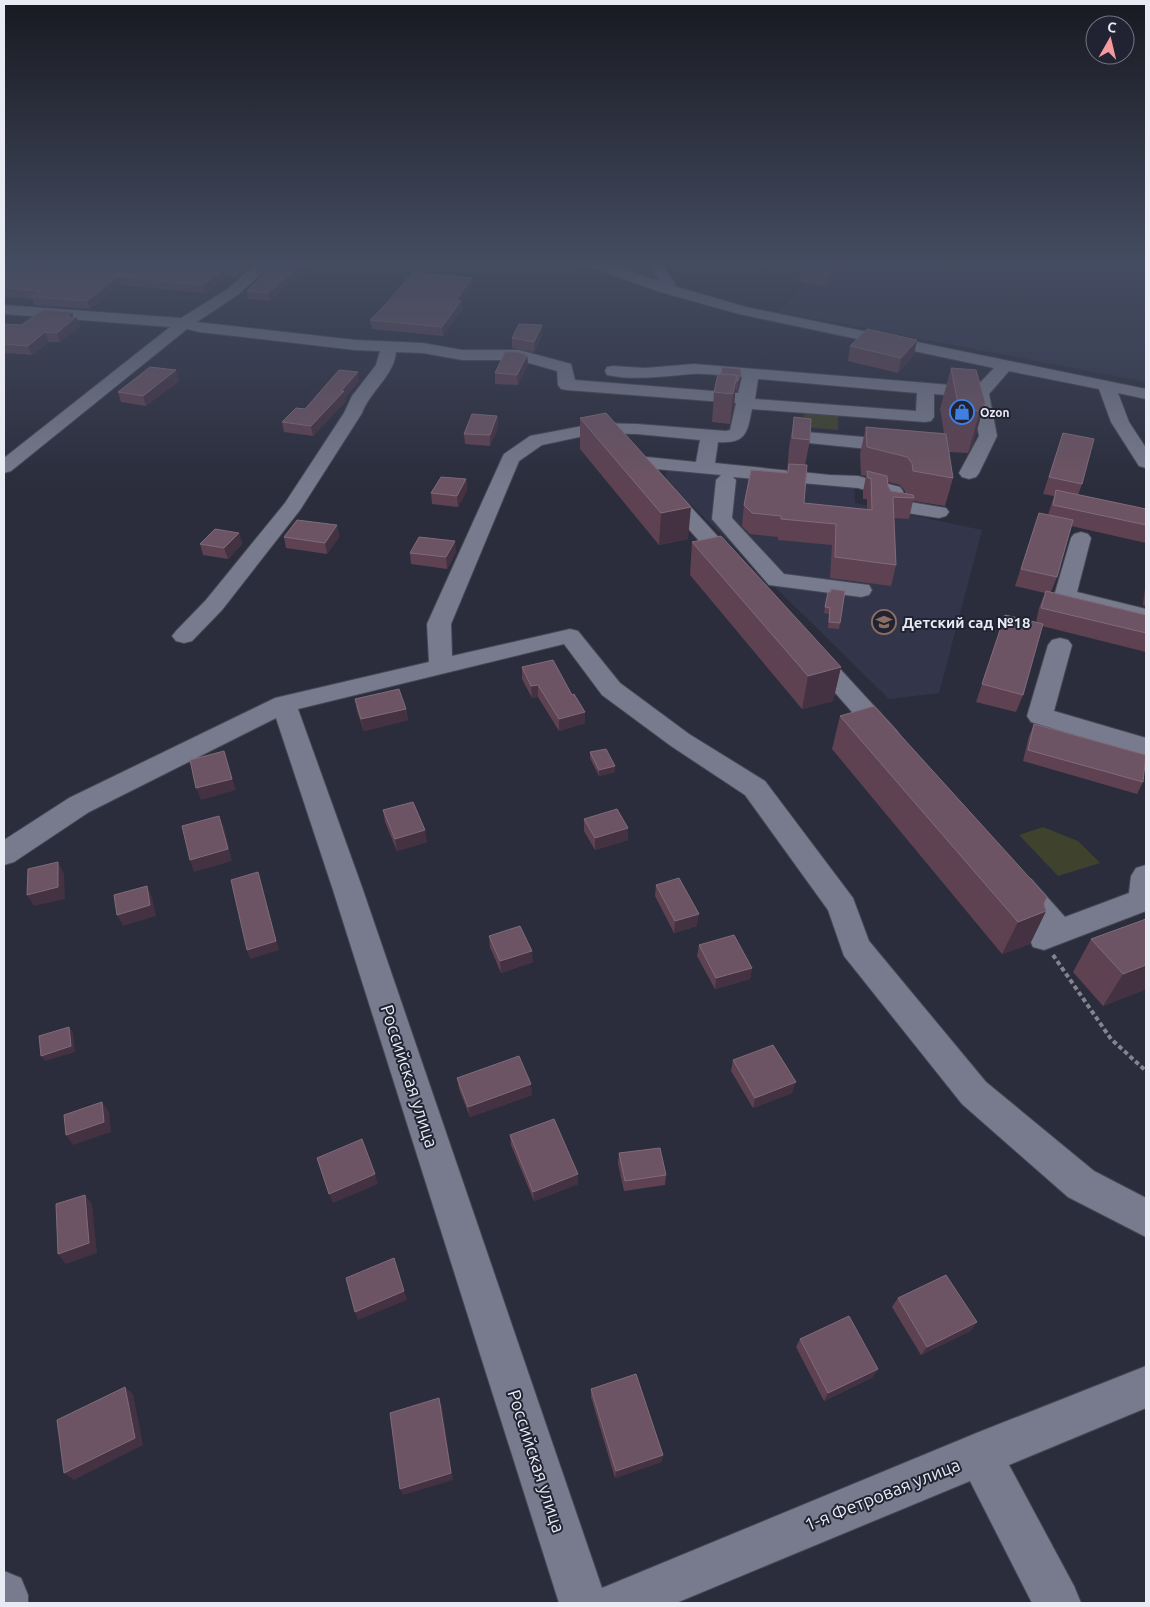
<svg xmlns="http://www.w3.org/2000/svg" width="1150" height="1607" font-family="Ubuntu,sans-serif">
  <rect width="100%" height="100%" fill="#2b2d3c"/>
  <path fill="#33364a" d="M827 260H884L962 273 953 267 958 260H1146V382L779 312Z
    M667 469 854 486 855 503 881 509 909 511 911 515 982 530 939 693 889 699 665 479Z"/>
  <path fill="#3f422d" d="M595 260H649L662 282H658Z
    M804 413 838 416V430L803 427Z
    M1043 827 1078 841 1100 863 1058 876 1019 835Z"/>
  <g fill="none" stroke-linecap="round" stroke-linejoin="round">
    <defs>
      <path id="minor" d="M260 260H276L239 294 197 322 355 340 423 343 462 350H519L571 364 575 380 738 393 742 377C725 376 708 373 692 374 664 376 635 381 607 375L605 371 607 367 613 366 645 368 694 364 976 387 994 368 739 314 657 291 580 263 578 260H599L660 282 646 260H660L675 284 674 286 746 307 1146 389V399L1118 393 1129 422 1146 448V468L1139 466 1111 422 1099 389 1009 371 989 394 997 436 979 473 976 477 969 479 962 477 959 473 979 436 972 397 934 394V417L931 421 925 422 752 409C747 432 747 444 718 442L715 463 830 475 858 476 900 487 903 491 904 501 946 508 949 512 946 516 939 518 888 510 885 506 884 495 858 488 733 477 736 480 732 518 784 574 869 585 872 590 869 595 861 597 769 585 712 519 716 480 721 475 656 469 745 566 742 571 734 572 726 571 635 469 640 459 647 457 696 462 700 440 637 434 598 433 542 445 519 461 451 624 452 656 570 629 578 631 620 683 689 734 765 781 853 898 869 941 986 1082 1094 1171 1146 1198V1237L1068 1197 962 1104 844 956 828 910 745 795 671 746 602 695 564 644 298 709 363 890 602 1588 979 1432 1146 1366V1408L1009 1465 1074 1586 1081 1603H1032L970 1481 676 1603H559L333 890 276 718 89 812 14 862 4 865V840L69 798 275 698 429 662 427 624 502 458 504 454 530 436 598 423 637 424 726 431 730 430 736 403 567 390 561 389 558 385 557 371 518 360H462L423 353 396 352C394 376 370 391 362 413L300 510 222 610 192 641 184 643 176 641 172 636 176 631 206 600 285 503 344 413 352 396 376 365 380 351 355 350 199 332 187 329 11 471 4 473V458L170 327 4 314V305L181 318 229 288ZM758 379 917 393 916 411 755 399Z
        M806 432 898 440 905 442 907 446 905 450 898 452 799 442 797 438 799 434Z
        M1081 532 1088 534 1091 538 1077 592 1146 609V623L1057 601 1054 596 1071 538 1074 534Z
        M1060 638 1068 640 1072 645 1054 711 1146 738V756L1031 722 1027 716 1048 645 1052 640Z
        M812 645 820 647 897 731 901 737 897 743 888 746 879 743 804 657 800 652 804 647Z
        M1146 865V911L1044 950 1033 947 1029 938 1033 929 1037 928 1006 887 1011 879 1021 876 1031 879 1065 917 1129 893 1131 876 1136 868Z
        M4 1571 21 1578 28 1595V1603H4Z"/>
    </defs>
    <use href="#minor" stroke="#464855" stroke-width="2"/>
    <path stroke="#828490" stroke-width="4" stroke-dasharray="4.5 3" stroke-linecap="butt" d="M1053 955 1111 1039 1146 1071"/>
    <use href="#minor" fill="#787b8d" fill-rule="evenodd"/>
  </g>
  <path fill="#5e4252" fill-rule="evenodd" d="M4 260 64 265 71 260H255V262L238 277 227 276 205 293 120 285 90 309 34 305 32 299 4 297Z
    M269 260H316L270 301 248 299 247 291 259 279H258L256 271Z
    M809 260H856L828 287 799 282 801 268Z
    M472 287 461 303 462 310 443 336 372 329 370 320Z
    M72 312 73 317H76L80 327 60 342H49L32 355 4 353V324L21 325Z
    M542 325V335L534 352 512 348V338Z
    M917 340 914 355 898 373 848 361 850 346Z
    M527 355 528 365 518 385 495 384V373Z
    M951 368 985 402 973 444 968 453 949 452 953 478 945 506 913 501 909 519 894 518 896 565 891 586 830 578 832 545 778 540V537L750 534 742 526 744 505 787 473 789 448 794 417 810 440 805 465 804 503 867 509V499H863V491L866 476 861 475 860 454 866 427 944 433 940 409ZM888 482 900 485 905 491V493L891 491 888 486Z
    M741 369 740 379 737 391H735L734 405 730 424 712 422 714 392 721 374Z
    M179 381 146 406 121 402 118 392Z
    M359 381 345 398 346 401 313 436 284 432 282 422 305 409Z
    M497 416 498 427 490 446 465 444 464 434Z
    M580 418 688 539 659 545 580 449Z
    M1063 433 1082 484 1078 495 1146 509V543L1071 526 1057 577 1051 592 1146 615V652L1042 626 1023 695 1016 712 976 702 1005 615 1036 622 1039 608 1045 593 1015 586 1039 513 1048 515 1054 496 1043 494Z
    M466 479 467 490 458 507 432 504 431 493Z
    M337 525 339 537 327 554 286 548 284 537Z
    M239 533 242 544 228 559 203 555 200 544Z
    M692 542 841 667 833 701 802 709 690 575Z
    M456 552 447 569 411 564 410 553Z
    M1146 580V606L1143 605Z
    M831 589 840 623 839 629 828 628 829 614 824 613 828 592H830Z
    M522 667 585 723 559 731 538 697 532 698 522 679Z
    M355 699 406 709 408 720 364 731 357 711Z
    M840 716 1044 904 1046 911 1030 944 1002 954 832 749Z
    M1034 724 1143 782 1137 794 1023 761 1029 736Z
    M590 752 615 766V772L599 776 590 758Z
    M383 810 427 842 397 851 385 822Z
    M584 819 628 840 595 850 584 831Z
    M656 885 697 926 674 933 655 896Z
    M489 936 533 962 501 973 490 947Z
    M1091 939 1146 989 1103 1006 1073 972Z
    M699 945 752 968 750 979 715 989 697 956Z
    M733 1060 792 1093 753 1108 731 1071Z
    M457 1078 532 1095 470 1117 459 1089Z
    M510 1135 578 1184 534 1201 511 1145Z
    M619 1153 666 1175 665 1185 624 1191 618 1163Z
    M898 1298 977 1322 970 1331 921 1355 892 1307Z
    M800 1339 873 1377 824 1401 796 1347Z
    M591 1389 663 1455 661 1462 615 1478 591 1397Z"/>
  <path fill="#443242" d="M246 260H255V262L238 277 237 269Z
    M305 260H316L270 301 268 293Z
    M844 260H856L828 287 830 274Z
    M225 268 227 276 205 293 203 285Z
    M118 276 120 285 90 309 87 301Z
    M472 278V287L461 303 462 310 443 336 442 327 456 300Z
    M72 312 74 319 76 317 80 327 60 342 57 333 66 317Z
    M542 325V335L534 352V342Z
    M45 332 49 342 32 355 28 346Z
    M917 340 914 355 898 373 901 358Z
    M527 355 528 365 518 385 517 375Z
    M741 369 740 379 737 391 738 381Z
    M176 370 179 381 146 406 143 396Z
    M358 372 359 381 345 398 346 401 313 436 311 426Z
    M737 375 734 405 730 424 733 394Z
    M985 402 973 444 968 453 980 411Z
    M497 416 498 427 490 446V435Z
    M466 479 467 490 458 507 457 496Z
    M691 507 688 539 659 545 661 513Z
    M337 525 339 537 327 554 325 543Z
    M239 533 242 544 228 559 224 548Z
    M455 541 456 552 447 569 446 557Z
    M841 667 833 701 802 709 808 676Z
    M538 685V697L532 698 531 686Z
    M406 709 408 720 364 731 361 719Z
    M585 712V723L559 731V719Z
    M224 751 236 790 201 800 196 788Z
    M615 766V772L599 776V770Z
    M219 816 224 827 232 861 194 872 190 860Z
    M628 828V840L595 850V838Z
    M425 830 427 842 397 851 395 839Z
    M58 862 64 874 65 899 34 906 27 895Z
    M258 872 279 950 250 959 247 950Z
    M147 886 152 897 156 916 123 926 117 915Z
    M1046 911 1030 944 1002 954 1018 922Z
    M699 914 697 926 674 933 675 921Z
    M532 951 533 962 501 973 500 961Z
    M1146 965V989L1103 1006 1123 974Z
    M752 968 750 979 715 989 716 978Z
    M69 1027 73 1032 75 1052 45 1061 41 1056Z
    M796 1082 792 1093 753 1108 755 1098Z
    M531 1084 532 1095 470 1117 468 1107Z
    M102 1102 109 1112 111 1132 73 1145 66 1135Z
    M375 1174 378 1184 333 1203 329 1194Z
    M578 1174V1184L534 1201 533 1192Z
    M85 1195 92 1204 97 1253 66 1264 58 1254Z
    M394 1258 407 1300 358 1320 355 1312Z
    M977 1322 970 1331 921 1355 927 1347Z
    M878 1369 873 1377 824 1401 828 1393Z
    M125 1387 133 1394 143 1445 74 1480 64 1473Z
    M439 1398 442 1406 453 1480 403 1495 400 1489Z
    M663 1455 661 1462 615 1478 616 1471Z"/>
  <path fill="#6d5464" stroke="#806b7a" d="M4 260 64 265 71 260H246L237 269 225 268 203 285 118 276 87 301 34 297H31L39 291 4 288Z
    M269 260H305L268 293 247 291 268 272 256 271Z
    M809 260H844L830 274 801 268Z
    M413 272 472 278 456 300 461 301 442 327 370 320 386 304Z
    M43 310 72 312 66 317H76L57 333 45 332 28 346 4 344V324L21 325Z
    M519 324 542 325 534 342 512 338Z
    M867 329 917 340 901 358 850 346Z
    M505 352H517L527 355 517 375 495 373Z
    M150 367 176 370 143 396 118 392Z
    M722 367 741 369 738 381H736L737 375 721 374Z
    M951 368 976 370 985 402 980 411 959 410Z
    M339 370 358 372 341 391H344L311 426 282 422 296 408 305 409Z
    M718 374 737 375 733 394 714 392Z
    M606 413 691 507 661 513 580 418Z
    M472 414 497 416 490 435 464 434Z
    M794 417 811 419 810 440 792 438Z
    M866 427 946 434 953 478 913 471 912 463 907 457 867 447Z
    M1063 433 1094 439 1082 484 1049 477Z
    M789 464 807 465 804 503 872 510 871 478H868L867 471 887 476 888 486 891 491 913 495 914 498 893 497 896 565 835 557 836 524 781 519V516L752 513 744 505 751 470 788 473Z
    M441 477 466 479 457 496 431 493Z
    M1056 490 1146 509V525L1053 505Z
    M1039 513 1073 520 1057 577 1021 569Z
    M297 520 337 525 325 543 284 537Z
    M215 529 239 533 224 548 200 544Z
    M721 536 841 667 808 676 692 542Z
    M419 537 455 541 446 557 410 553Z
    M831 589 845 591 840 623 829 622 830 608 825 607 828 592H831Z
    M1046 591 1146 615V633L1041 608Z
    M1005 615 1043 624 1023 695 982 684Z
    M553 660 572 695 574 694 585 712 559 719 538 685 531 686 522 667Z
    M399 689 406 709 361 719 355 699Z
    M874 706 1047 897 1044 904 1046 911 1018 922 840 716Z
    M1034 724 1146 755 1143 782 1028 750Z
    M606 749 615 766 599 770 590 752Z
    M224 751 232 779 196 788 190 760Z
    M413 802 425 830 395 839 383 810Z
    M617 809 628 828 595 838 584 819Z
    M219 816 228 849 190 860 182 826Z
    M58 862V887L27 895 28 869Z
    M258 872 276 941 247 950 231 880Z
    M679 878 699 914 675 921 656 885Z
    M147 886 150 905 117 915 114 895Z
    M1146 919V965L1123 974 1091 939Z
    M520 926 532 951 500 961 489 936Z
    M734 935 752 968 716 978 699 945Z
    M69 1027 71 1046 41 1056 39 1036Z
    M773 1045 796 1082 755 1098 733 1060Z
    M519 1056 531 1084 468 1107 457 1078Z
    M102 1102 104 1122 66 1135 64 1115Z
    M554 1119 578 1174 533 1192 510 1135Z
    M362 1139 375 1174 329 1194 317 1158Z
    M660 1148 666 1175 625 1181 619 1153Z
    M85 1195 89 1243 58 1254 56 1204Z
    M394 1258 404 1291 355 1312 346 1278Z
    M946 1275 977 1322 927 1347 898 1298Z
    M849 1316 878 1369 828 1393 800 1339Z
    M636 1374 663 1455 616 1471 591 1389Z
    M125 1387 135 1438 64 1473 57 1420Z
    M439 1398 451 1473 400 1489 390 1413Z"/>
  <linearGradient id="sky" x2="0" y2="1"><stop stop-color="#181921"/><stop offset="0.54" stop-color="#444c61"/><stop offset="1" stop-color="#444c61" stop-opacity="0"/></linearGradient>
  <rect width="1150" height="485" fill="url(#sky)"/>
  <defs>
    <symbol id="shop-ring" viewBox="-11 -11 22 22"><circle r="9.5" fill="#212332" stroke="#3f7fe0" stroke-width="1.5"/><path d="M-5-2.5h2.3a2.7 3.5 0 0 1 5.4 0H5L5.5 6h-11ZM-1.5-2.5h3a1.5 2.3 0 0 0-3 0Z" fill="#3f7fe0"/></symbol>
    <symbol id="school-ring" viewBox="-11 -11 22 22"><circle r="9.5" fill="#212332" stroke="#8d6e63" stroke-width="1.5"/><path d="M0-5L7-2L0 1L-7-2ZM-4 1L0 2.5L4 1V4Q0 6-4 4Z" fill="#8d6e63"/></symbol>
  </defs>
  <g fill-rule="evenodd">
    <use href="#shop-ring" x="948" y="398" width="28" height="28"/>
    <use href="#school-ring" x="870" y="608" width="28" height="28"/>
  </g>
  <g text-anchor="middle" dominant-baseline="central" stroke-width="4" stroke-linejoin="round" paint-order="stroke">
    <g font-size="12" font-weight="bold" fill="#e8eaf4" stroke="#212332" text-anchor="start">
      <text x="980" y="412">Ozon</text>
    </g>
    <g font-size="15" font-weight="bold" fill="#e8eaf4" stroke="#212332" text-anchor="start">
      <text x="902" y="622">Детский сад №18</text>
    </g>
    <g font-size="18" fill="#e8eaf4" stroke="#212332">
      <text transform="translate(410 1076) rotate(72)">Российская улица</text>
      <text transform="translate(537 1461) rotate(72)">Российская улица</text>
      <text transform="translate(882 1494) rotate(-22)">1-я Фетровая улица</text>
    </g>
  </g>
  <rect width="1150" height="1607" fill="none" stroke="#e8eaf4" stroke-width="10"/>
  <g transform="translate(1110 40) rotate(8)"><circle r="24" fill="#212332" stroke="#717380"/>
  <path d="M0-4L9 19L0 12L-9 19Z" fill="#f59b9f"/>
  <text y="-8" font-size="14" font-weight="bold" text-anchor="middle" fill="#e8eaf4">С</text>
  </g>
</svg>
